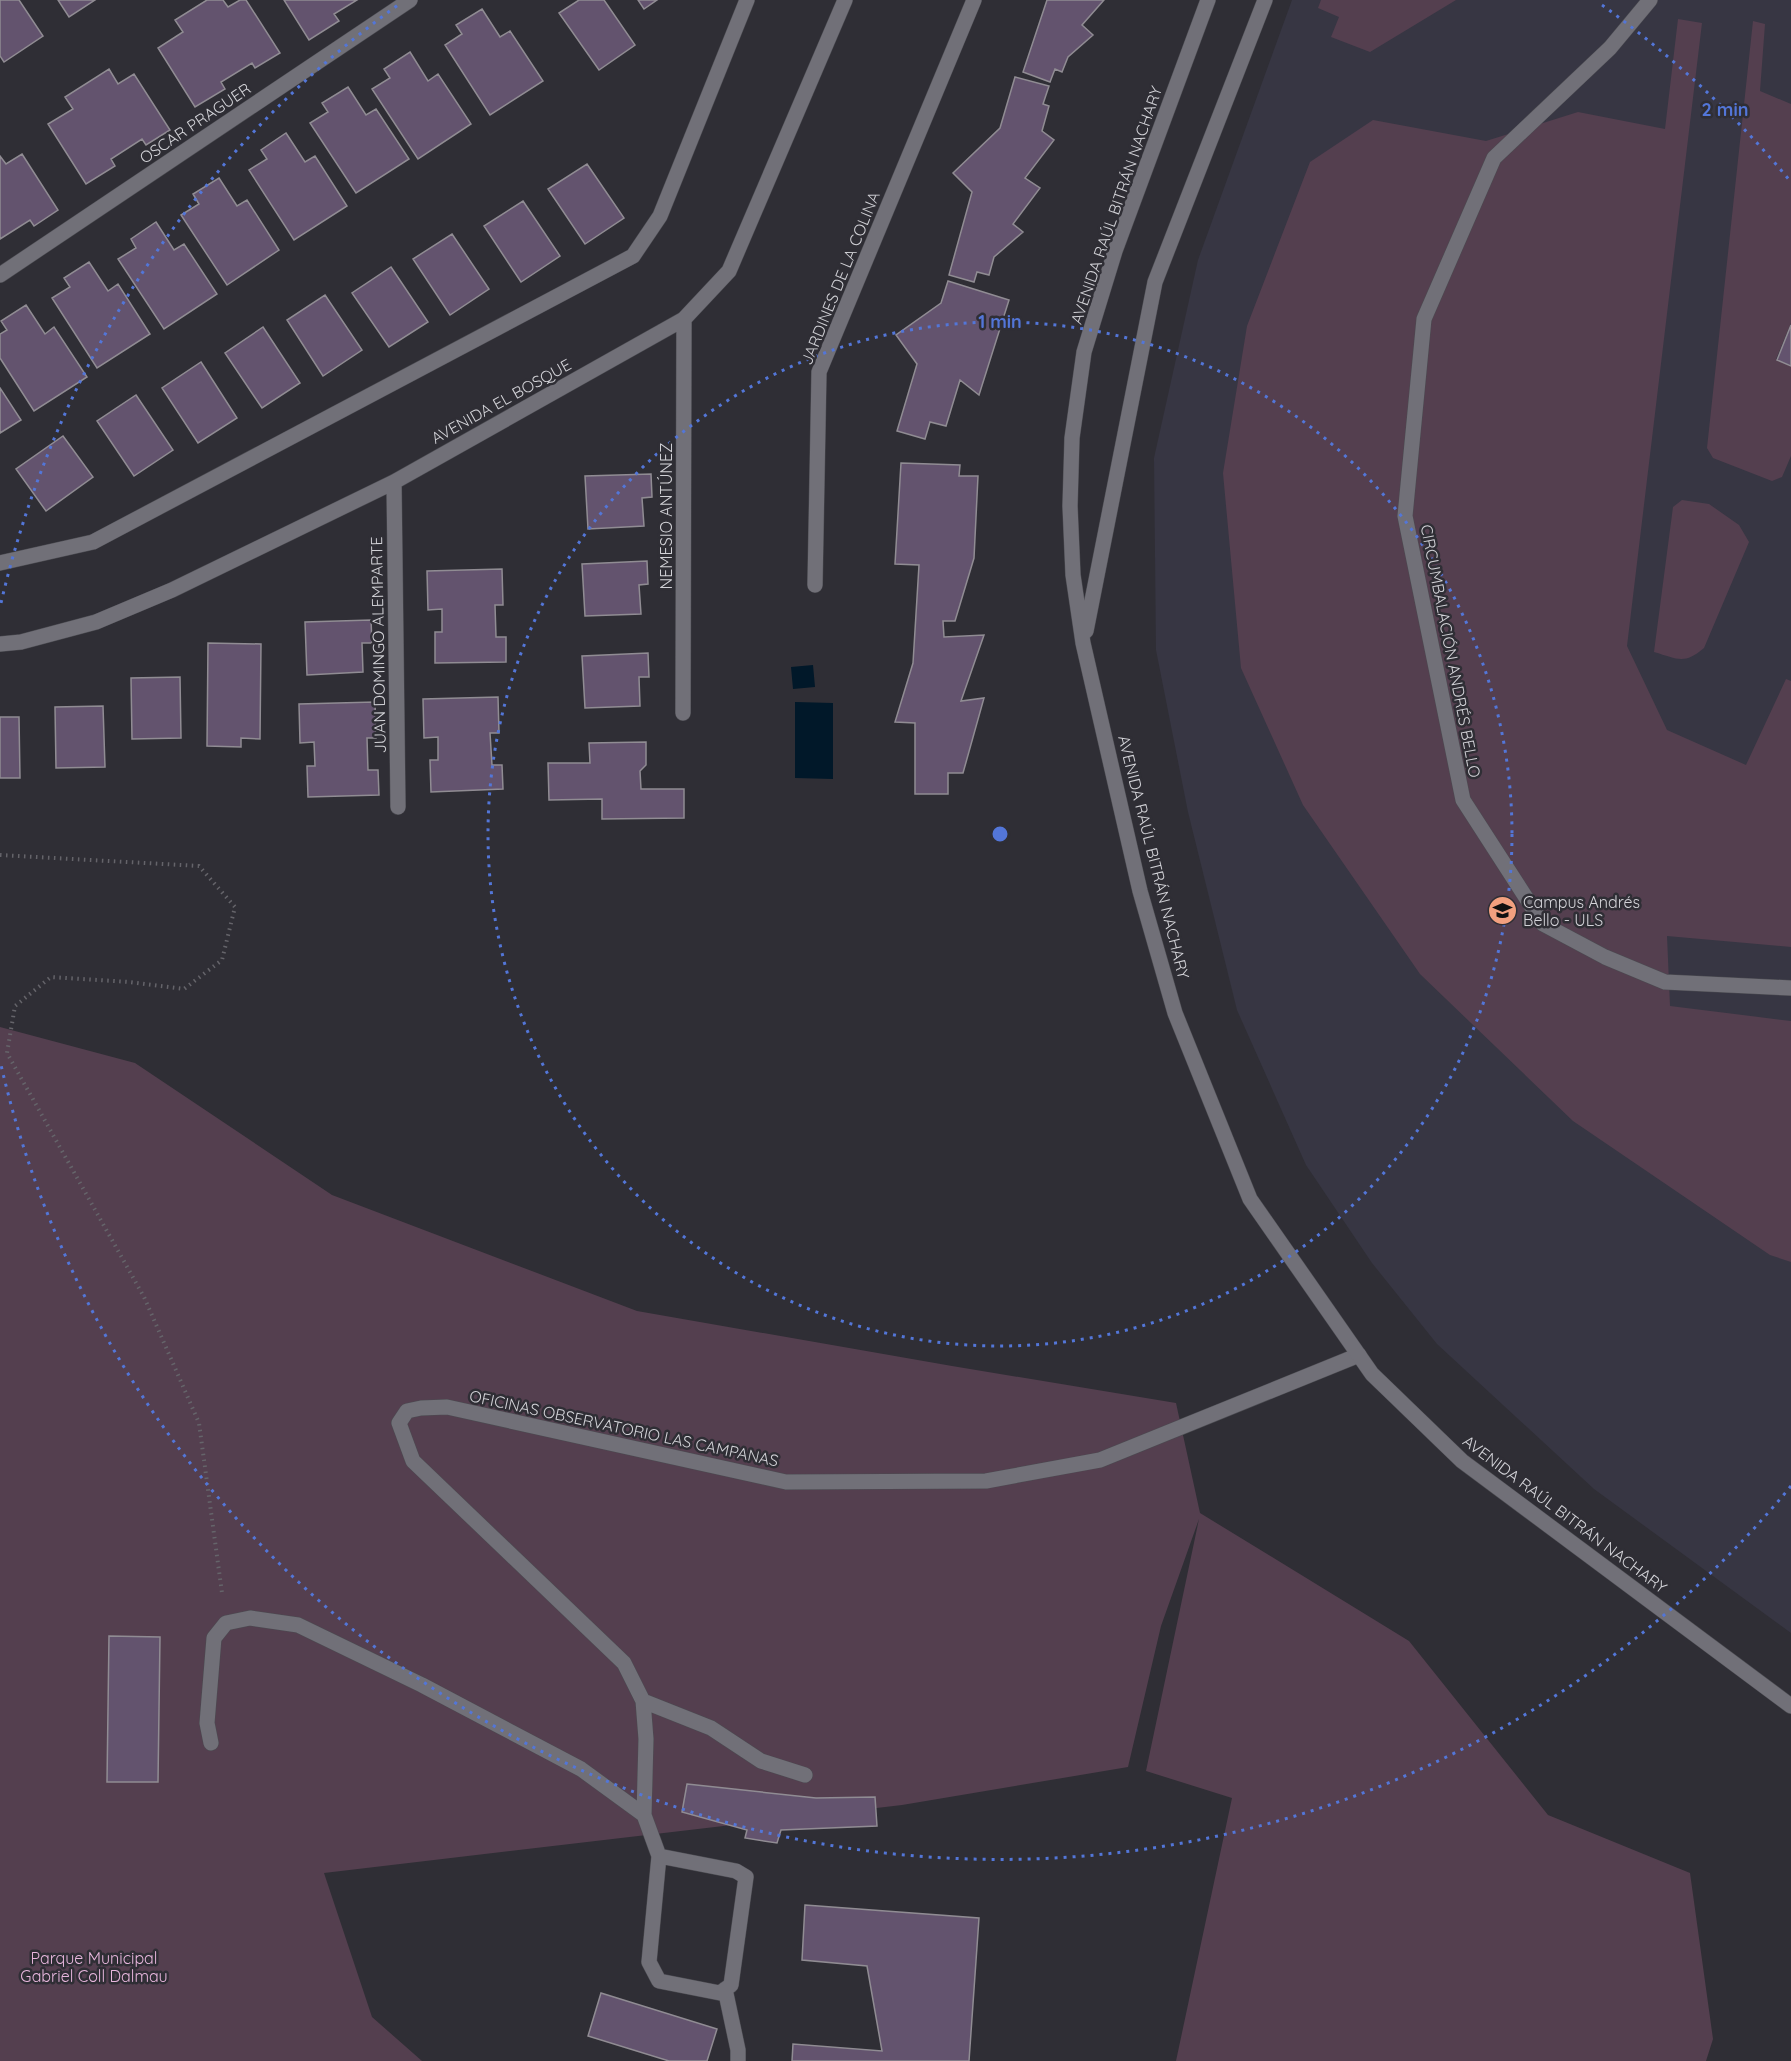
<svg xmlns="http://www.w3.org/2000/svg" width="1791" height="2061" font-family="Quicksand,sans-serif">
  <rect width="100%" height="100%" fill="#2f2e35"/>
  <path fill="#373643" d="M1292 0H1791V1633L1594 1489 1437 1344 1372 1263 1306 1165 1237 1010 1188 812 1156 650 1154 458 1198 260Z"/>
  <path fill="#543f4f" d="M1321 0H1456L1370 52 1331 37 1339 17 1318 8Z
    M1678 19 1702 23 1627 646 1667 730 1746 765 1786 679 1791 681V947L1667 936 1670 1006 1791 1021V1262L1770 1255 1573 1121 1420 974 1303 805 1241 668 1223 473 1247 326 1310 162 1373 120 1486 141 1578 112 1665 129Z
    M1753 21 1765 24 1760 91 1791 104V323L1776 359 1791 366V456L1782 477 1772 481 1713 458 1707 448Z
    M1682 500 1709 504 1739 525 1749 542 1704 648C1684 665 1678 659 1654 652L1673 507Z
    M0 1027 135 1063 332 1195 637 1311 952 1366 1176 1403 1200 1513 1409 1641 1548 1815 1690 1873 1713 2039 1706 2061H1176L1232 1798 1146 1771 1199 1519 1161 1626 1128 1767 902 1805 324 1873 372 2017 422 2061H0Z"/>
  <path fill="#011829" d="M813 665 815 687 793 689 791 667Z
    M795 702 833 703V779L795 778Z"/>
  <path fill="#63536e" stroke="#908c93" stroke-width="1.5" d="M0 0H19L43 36 4 62 0 56Z
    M58 0H95L69 17Z
    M207 0H223L228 7 240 0H246L280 53 255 68 252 63 221 82 225 89 195 107 158 48 183 32 175 20Z
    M284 0H357L334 14 339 21 309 40Z
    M579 0H604L635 45 599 70 559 13Z
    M638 0H657L644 9Z
    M1047 0H1104L1082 25 1093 35 1068 57 1062 72 1055 69 1050 82 1023 72Z
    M482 9 500 37 510 31 543 81 490 115 445 45 462 34 456 25Z
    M410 52 428 81 438 74 471 124 418 159 372 89 390 78 384 69Z
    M109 69 118 84 134 74 170 130 146 145 142 139 111 159 115 166 86 184 48 124 73 109 65 97Z
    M1015 77 1049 86 1043 104 1049 106 1042 131 1054 140 1025 178 1040 188 1013 224 1023 232 994 257 989 275 977 272 974 282 949 275 972 192 953 173 1000 128Z
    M348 87 366 115 376 109 409 159 356 193 310 123 328 112 322 103Z
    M286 133 305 162 315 156 347 206 294 240 249 170 267 159 261 150Z
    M22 154 58 210 34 226 30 220 0 239V156L6 164Z
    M587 164 624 218 585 244 548 189Z
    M219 178 237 206 247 200 279 250 227 285 181 215 199 204 193 194Z
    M523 201 560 256 521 282 484 226Z
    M156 222 174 250 184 244 217 294 164 329 118 259 136 248 131 239Z
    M452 234 489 289 450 315 413 259Z
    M89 262 108 291 118 284 150 334 97 368 52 298 70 287 64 278Z
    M391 267 428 322 389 347 352 293Z
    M948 281 1009 300 979 395 960 380 946 426 930 422 925 439 897 431 917 364 896 335 941 303Z
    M325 295 362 350 323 376 287 320Z
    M26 305 45 334 54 327 87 377 34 411 0 358V334L7 330 1 321Z
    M1791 325V366L1777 360Z
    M263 327 300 383 262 408 225 353Z
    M201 362 237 418 198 443 162 388Z
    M0 388 21 420 0 433Z
    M136 395 173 450 134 476 97 421Z
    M63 436 93 477 46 511 16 469Z
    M901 463 960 465 959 476H978L974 558 955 621H943L944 637 984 635 961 701 984 698 963 773H948V794H915V723L895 722 913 663 919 565 895 564Z
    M651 474 652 497 642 498 644 526 588 529 585 476Z
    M647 561 648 584 639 585 641 614 585 616 582 564Z
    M502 569 503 605H495L496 637H506V662L435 663V632H442V609L428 610 427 571Z
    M371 620 372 643H362L363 672 307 675 305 622Z
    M208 643 261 644 260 739 241 738V747L207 746Z
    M648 653 649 677H639L640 706 585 708 582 656Z
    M180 677 181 738 132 739 131 678Z
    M498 697 499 733H490L492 765H502L503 789 431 792 430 760H438V737L424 738 423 699Z
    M375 702 376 738H367L368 770H378L379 795 308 797 307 766H315L314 742 300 743 299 704Z
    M103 706 105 767 56 768 55 707Z
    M0 717H19L20 778H0Z
    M646 742V765L640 771 641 789H684V818L602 819V799L549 800 548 763H590L589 743Z
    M109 1636 160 1637 158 1782H107Z
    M687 1784 816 1798 875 1797 877 1826 781 1830 777 1843 745 1838 747 1830 682 1812Z
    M805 1905 979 1918 969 2061H792L793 2044 882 2051 867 1966 802 1960Z
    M601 1993 717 2029 707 2061H669L588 2036Z"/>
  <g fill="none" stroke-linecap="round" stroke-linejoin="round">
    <defs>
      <path id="service" d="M1650 0 1610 48 1494 158 1424 319 1405 516 1463 800 1543 924 1605 957 1665 982 1791 988
        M815 585 819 372 974 0
        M643 1701 711 1728 761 1761 805 1775
        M211 1743 207 1723 214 1638 226 1623 250 1618 298 1625 422 1685 581 1769 644 1815
        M659 1856 736 1871 746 1877 731 1985 720 1993 659 1981 649 1962 659 1856 644 1815 646 1739 643 1701 624 1663 413 1461 399 1423 407 1411 421 1408 447 1407 786 1482 986 1481 1100 1460 1359 1355
        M725 1989 738 2050V2061"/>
      <path id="minor" d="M0 275 410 0
        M394 482 398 807
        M0 563 93 542 633 256 660 216 747 0
        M0 644 21 642 96 622 172 590 394 482 684 319 729 271 845 0
        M683 713 684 319"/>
      <path id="secondary" d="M1208 0 1115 251 1084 352 1072 438 1070 506 1073 575 1083 643 1140 891 1175 1013 1250 1199 1372 1374 1462 1461 1791 1706
        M1086 631 1155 282 1265 0"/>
    </defs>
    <use href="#service" stroke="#4b4b51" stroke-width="16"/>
    <use href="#minor" stroke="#4b4b51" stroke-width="16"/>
    <use href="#secondary" stroke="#4b4b51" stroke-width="16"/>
    <path stroke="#65646a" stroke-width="4" stroke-dasharray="1.5 4.5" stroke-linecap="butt" d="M0 855 199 866 235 907 222 960 184 989 129 982 51 977 15 1006 7 1053 144 1297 199 1423 222 1593"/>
    <use href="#service" stroke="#717078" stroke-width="15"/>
    <use href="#minor" stroke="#717078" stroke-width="15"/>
    <use href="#secondary" stroke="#717078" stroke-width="15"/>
  </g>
  <g fill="none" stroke="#5376d8" stroke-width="3" stroke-dasharray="3 6">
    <circle cx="1000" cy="834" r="512"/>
    <path d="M1791 1486A1025 1025 0 0 1 1 1065M1 603A1025 1025 0 0 1 398 5M1602 5A1025 1025 0 0 1 1791 182"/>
  </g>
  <defs>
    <symbol id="university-disc" viewBox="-11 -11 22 22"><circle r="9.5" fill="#f2a07f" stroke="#2f2e35"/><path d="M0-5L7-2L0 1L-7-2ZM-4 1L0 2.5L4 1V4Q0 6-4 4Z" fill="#111"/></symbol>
  </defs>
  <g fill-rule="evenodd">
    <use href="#university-disc" x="1486" y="894" width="33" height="33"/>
  </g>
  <g text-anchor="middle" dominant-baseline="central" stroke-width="5" stroke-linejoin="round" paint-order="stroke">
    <g font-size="16" fill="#d2d2d7" stroke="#2f2e35">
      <text transform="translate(195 123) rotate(-34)">OSCAR PRAGUER</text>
      <text transform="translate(1116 205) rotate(-71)">AVENIDA RAÚL BITRÁN NACHARY</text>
      <text transform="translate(840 278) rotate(-68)">JARDINES DE LA COLINA</text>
      <text transform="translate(501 401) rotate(-29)">AVENIDA EL BOSQUE</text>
      <text transform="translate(666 516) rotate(-90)">NEMESIO ANTÚNEZ</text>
      <text transform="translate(378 645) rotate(-91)">JUAN DOMINGO ALEMPARTE</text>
      <text transform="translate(1451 651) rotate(79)">CIRCUMBALACIÓN ANDRÉS BELLO</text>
      <text transform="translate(1154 857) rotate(76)">AVENIDA RAÚL BITRÁN NACHARY</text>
      <text transform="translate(624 1428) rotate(12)">OFICINAS OBSERVATORIO LAS CAMPANAS</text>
      <text transform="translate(1565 1514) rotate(37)">AVENIDA RAÚL BITRÁN NACHARY</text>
    </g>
    <g font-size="16" fill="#d2d2d7" stroke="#2f2e35" text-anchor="start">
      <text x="1523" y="902">Campus Andrés<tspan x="1523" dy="18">Bello - ULS</tspan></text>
    </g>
    <g font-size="16" fill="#e8b6dd" stroke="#2f2e35">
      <text x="94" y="1958">Parque Municipal<tspan x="94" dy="18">Gabriel Coll Dalmau</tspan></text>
    </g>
  </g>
  <circle cx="1000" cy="834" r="9" fill="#5376d8" stroke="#2f2e35" stroke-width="3"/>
  <g font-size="18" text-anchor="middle" font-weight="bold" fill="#5376d8" stroke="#2f2e35" stroke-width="5" stroke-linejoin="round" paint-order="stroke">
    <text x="1725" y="116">2 min</text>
    <text x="1000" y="328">1 min</text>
  </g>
</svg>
